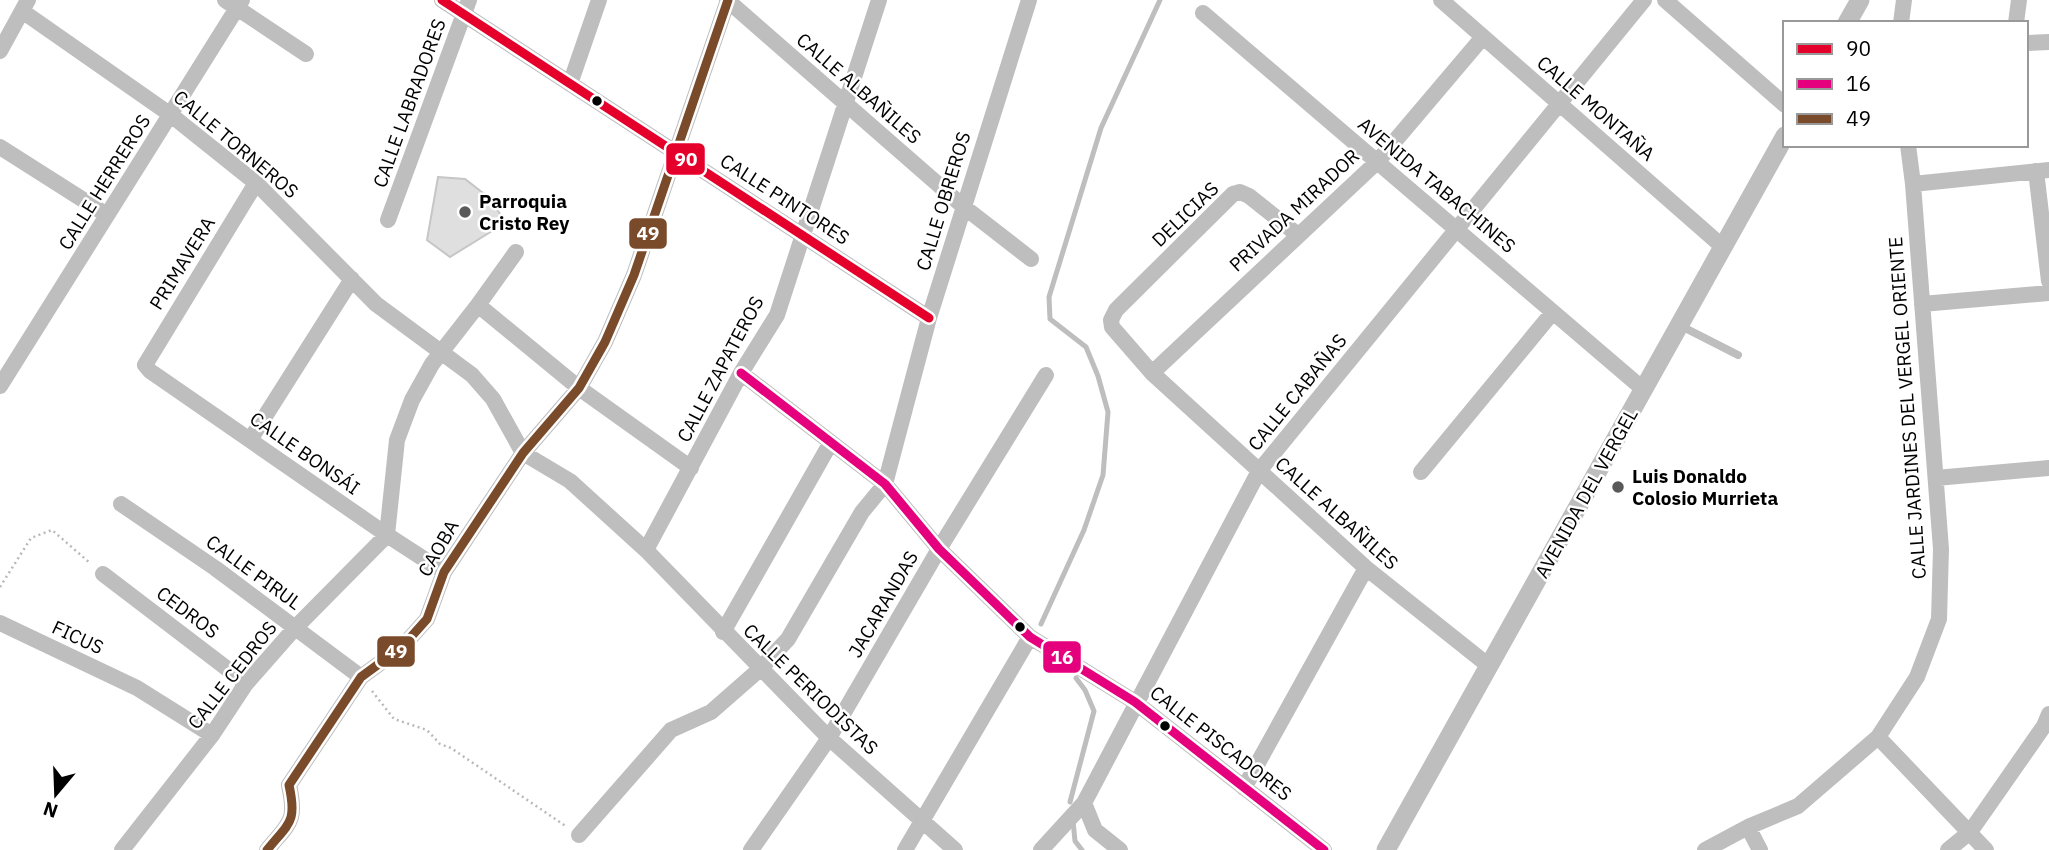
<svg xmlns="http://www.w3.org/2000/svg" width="2049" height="850" font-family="'IBM Plex Sans',sans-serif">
  <rect width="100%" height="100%" fill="#fff"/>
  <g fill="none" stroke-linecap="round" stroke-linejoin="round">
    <path stroke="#bebebe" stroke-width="5" d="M1041 624 1084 530 1103 475 1108 412 1098 376 1086 347 1050 319 1049 297 1101 128 1160 0
      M1070 802 1094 711 1085 690 1076 678
      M1073 821 1075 841 1082 850"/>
  </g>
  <path fill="#dfdfdf" stroke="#c6c6c6" stroke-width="2" d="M438 177 465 179 492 200 505 223 450 257 427 240Z"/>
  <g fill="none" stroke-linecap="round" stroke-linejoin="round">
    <path stroke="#b9b9b9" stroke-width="2.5" stroke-dasharray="2 3.5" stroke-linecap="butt" d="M0 587 31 538 52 530 90 563
      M372 691 394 719 427 730 440 744 451 748 567 827"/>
    <path stroke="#bebebe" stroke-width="8" d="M1679 325 1738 355"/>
    <path stroke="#bebebe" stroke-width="16" d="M225 0 306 54
      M442 0 929 318
      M727 0 964 207 1031 259
      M1441 0 1723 247
      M1665 0 1785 105
      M22 11 171 115 256 183 376 304 472 375 493 399 523 453 570 481 646 550 829 738 955 850
      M1203 13 1643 389
      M1901 23 1904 0
      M2016 23 2019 0
      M2026 43 2049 42
      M0 51 28 0
      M570 84 599 0
      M0 147 107 215
      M2036 171 2049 281
      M256 183 145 365 150 371 387 535 444 572
      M1913 184 2049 170
      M388 220 469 0
      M1298 235 1249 196 1240 192 1233 194 1116 310 1111 320 1112 327 1152 373 1366 568 1489 666
      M1922 304 2049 293
      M478 305 579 388 691 468
      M741 373 885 484 939 549 1030 637 1135 702 1324 850
      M1152 373 1377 162 1483 37
      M0 386 242 0
      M250 440 352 279
      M1421 472 1553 312
      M1936 478 2049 468
      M121 504 215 568 361 677
      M646 550 741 373 777 315 879 0
      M103 574 242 680 245 685
      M0 623 137 688 212 735
      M723 632 830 444
      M1878 737 1986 850
      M1244 788 1366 568
      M1084 803 1095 830 1120 850
      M1748 827 1760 850
      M579 835 671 730 711 712 760 669 788 639 862 512 885 484 929 318 1029 0
      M122 850 212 735 245 685 295 628 387 535 397 440 412 400 432 364 478 305 516 252
      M267 850C290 822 297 822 289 785L361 677 402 647 427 619 444 572 523 453 579 388 605 342 634 275 728 0
      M751 850 829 738 939 549 1046 375
      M905 850 1030 637
      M1041 850 1084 803 1259 471 1644 0
      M1705 850 1748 827 1798 806 1878 737 1917 677 1939 619 1941 549 1913 184 1908 145
      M1948 850 1970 832 2044 726 2049 714"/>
    <path stroke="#bebebe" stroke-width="19" d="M1847 23 1860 0
      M1386 850 1785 136"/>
    <defs>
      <path id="bus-1" d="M442 0 929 318"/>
      <path id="bus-2" d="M741 373 885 484 939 549 1030 637 1135 702 1324 850"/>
      <path id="bus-3" d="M267 850C290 822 297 822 289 785L361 677 402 647 427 619 444 572 523 453 579 388 605 342 634 275 728 0"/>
    </defs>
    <use href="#bus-1" stroke="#fff" stroke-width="14"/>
    <use href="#bus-2" stroke="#fff" stroke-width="14"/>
    <use href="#bus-3" stroke="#fff" stroke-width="14"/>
    <use href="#bus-1" stroke="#e4002b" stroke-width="9"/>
    <use href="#bus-2" stroke="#e5007d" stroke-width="9"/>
    <use href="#bus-3" stroke="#7a4b2a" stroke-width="9"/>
  </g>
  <g fill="#000" stroke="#fff" stroke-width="2.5">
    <circle cx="597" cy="101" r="6"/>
    <circle cx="1020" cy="627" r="6"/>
    <circle cx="1165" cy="726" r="6"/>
  </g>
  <g fill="#595959" stroke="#fff" stroke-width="2.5">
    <circle cx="465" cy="212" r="7"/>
    <circle cx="1618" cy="487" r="7"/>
  </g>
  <g text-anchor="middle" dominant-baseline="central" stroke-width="5" stroke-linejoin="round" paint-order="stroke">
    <g font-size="19" fill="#000" stroke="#fff">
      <text transform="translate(859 88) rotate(41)">CALLE ALBAÑILES</text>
      <text transform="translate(409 103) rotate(-70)">CALLE LABRADORES</text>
      <text transform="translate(1596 108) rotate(41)">CALLE MONTAÑA</text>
      <text transform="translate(236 144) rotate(40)">CALLE TORNEROS</text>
      <text transform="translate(104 182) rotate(-58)">CALLE HERREROS</text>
      <text transform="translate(1437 185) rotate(40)">AVENIDA TABACHINES</text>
      <text transform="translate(785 199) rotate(33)">CALLE PINTORES</text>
      <text transform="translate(943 201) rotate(-73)">CALLE OBREROS</text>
      <text transform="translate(1294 210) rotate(-43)">PRIVADA MIRADOR</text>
      <text transform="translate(1185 214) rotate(-44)">DELICIAS</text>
      <text transform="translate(182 263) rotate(-58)">PRIMAVERA</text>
      <text transform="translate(720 369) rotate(-62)">CALLE ZAPATEROS</text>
      <text transform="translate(1297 392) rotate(-51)">CALLE CABAÑAS</text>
      <text transform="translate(1907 408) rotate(-94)">CALLE JARDINES DEL VERGEL ORIENTE</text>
      <text transform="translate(305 453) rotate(35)">CALLE BONSÁI</text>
      <text transform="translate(1586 493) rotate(-61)">AVENIDA DEL VERGEL</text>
      <text transform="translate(1337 513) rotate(42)">CALLE ALBAÑILES</text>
      <text transform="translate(438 548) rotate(-60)">CAOBA</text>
      <text transform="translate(254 572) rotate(36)">CALLE PIRUL</text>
      <text transform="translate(883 604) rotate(-60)">JACARANDAS</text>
      <text transform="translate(188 612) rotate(37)">CEDROS</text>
      <text transform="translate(78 637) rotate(25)">FICUS</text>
      <text transform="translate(232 675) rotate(-52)">CALLE CEDROS</text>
      <text transform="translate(811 689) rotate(44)">CALLE PERIODISTAS</text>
      <text transform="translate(1221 743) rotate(38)">CALLE PISCADORES</text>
    </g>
    <g font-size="19" font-weight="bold" fill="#000" stroke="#fff" text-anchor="start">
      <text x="479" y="201">Parroquia<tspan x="479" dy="22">Cristo Rey</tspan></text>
      <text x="1632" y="476">Luis Donaldo<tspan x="1632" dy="22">Colosio Murrieta</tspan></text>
    </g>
  </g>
  <g stroke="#fff" stroke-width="2.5">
    <rect x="665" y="142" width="41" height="34" rx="7" fill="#e4002b"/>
    <rect x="628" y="217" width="40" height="33" rx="7" fill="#7a4b2a"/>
    <rect x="376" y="635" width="40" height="33" rx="7" fill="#7a4b2a"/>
    <rect x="1042" y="640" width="40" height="34" rx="7" fill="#e5007d"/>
  </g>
  <g font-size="19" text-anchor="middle" font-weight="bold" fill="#fff">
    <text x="686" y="166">90</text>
    <text x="648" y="240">49</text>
    <text x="396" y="658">49</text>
    <text x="1062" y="664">16</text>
  </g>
  <rect x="1783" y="21" width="245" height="126" fill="#ffffff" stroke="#999999" stroke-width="2"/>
  <rect x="1797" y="44" width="35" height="10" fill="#e4002b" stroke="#999999" stroke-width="2"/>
  <text x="1846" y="56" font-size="21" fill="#000000">90</text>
  <rect x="1797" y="79" width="35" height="10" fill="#e5007d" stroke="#999999" stroke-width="2"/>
  <text x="1846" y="91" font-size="21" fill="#000000">16</text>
  <rect x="1797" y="114" width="35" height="10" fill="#7a4b2a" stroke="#999999" stroke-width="2"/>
  <text x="1846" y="126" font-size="21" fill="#000000">49</text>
  <g transform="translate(56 794) rotate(199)" stroke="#ffffff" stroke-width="5" paint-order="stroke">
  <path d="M0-5L12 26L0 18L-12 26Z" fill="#000000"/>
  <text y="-10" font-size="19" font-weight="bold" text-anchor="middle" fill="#000000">N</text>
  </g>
</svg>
